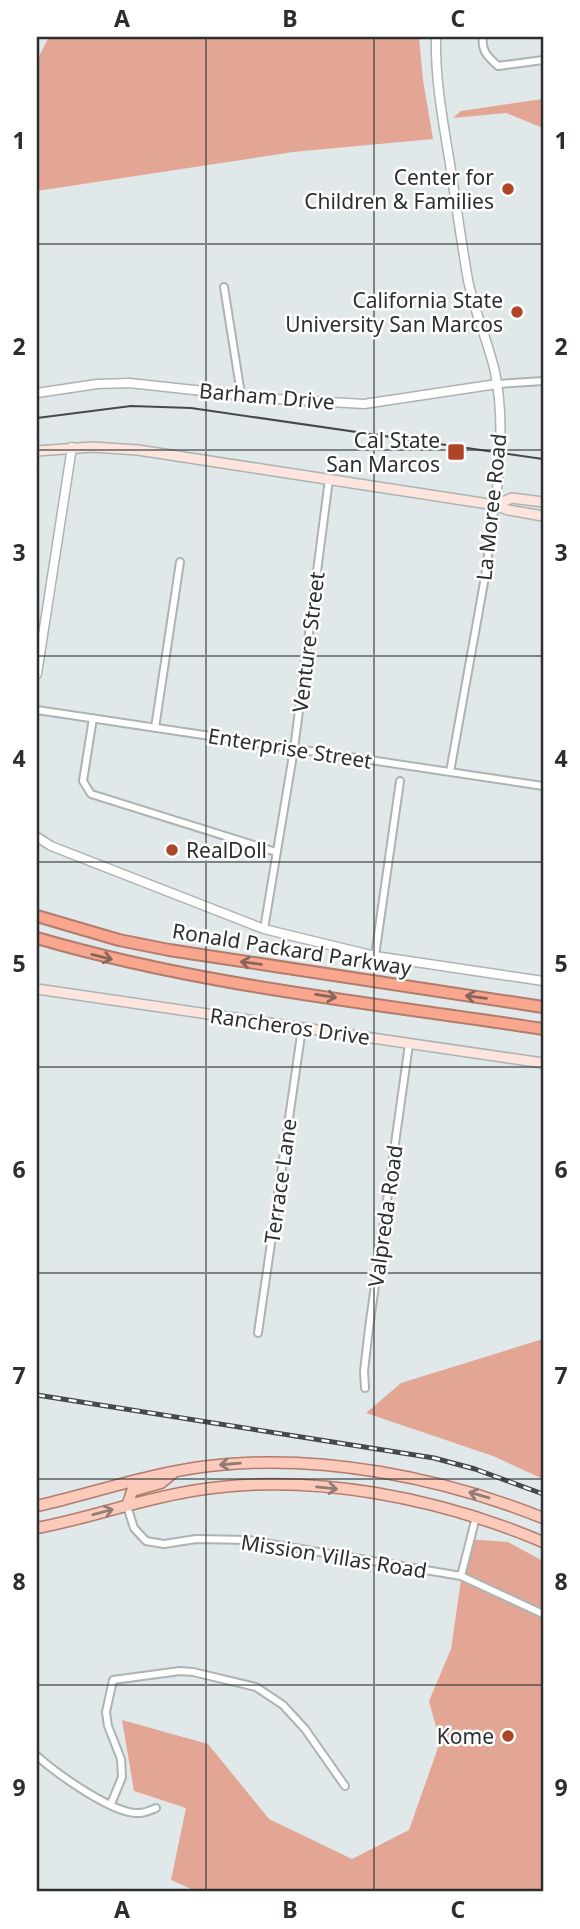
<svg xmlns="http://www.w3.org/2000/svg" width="580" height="1929" font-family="'Noto Sans',sans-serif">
  <rect width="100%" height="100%" fill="#e1e8ea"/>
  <path fill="#e3a695" d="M49 37H419L423 80 433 139 293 152 37 191V60Z
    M543 99V128L506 113 453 118 461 111Z
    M543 1339V1479L493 1456 366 1413 401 1383Z
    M467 1539 508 1542 543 1561V1892H198L171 1880 186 1808 134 1791 122 1720 208 1744 269 1819 352 1859 409 1830 440 1742 429 1701 451 1649Z"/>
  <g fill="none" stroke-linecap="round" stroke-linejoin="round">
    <defs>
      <path id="minor" d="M483 37C481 51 488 57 498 66L543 60
        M224 287 241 394
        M497 384 543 381
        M37 710 543 786
        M93 718 83 781 91 794 276 852
        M155 728 180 562
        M450 772 485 577 495 505
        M264 929 294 749 329 479
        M375 956 400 781
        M258 1333 302 1028
        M365 1388 364 1371 369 1328 409 1044
        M127 1506 134 1528 146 1541 164 1544 196 1539 248 1540 461 1576 476 1517
        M461 1576 543 1614
        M37 1756C56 1773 114 1815 139 1813 145 1813 151 1810 156 1808
        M111 1804 122 1777 121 1759 108 1726 106 1712 113 1680 180 1671 193 1672 256 1687 283 1705 305 1729 345 1786"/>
      <path id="tertiary" d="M436 37C435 80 443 121 450 164 456 202 461 241 468 280 474 311 488 341 495 372 504 415 501 461 495 505
        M37 393 97 384 129 383 278 399 364 404 497 384
        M37 674 72 447
        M37 837 51 846 264 929 375 956 543 981"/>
      <path id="secondary" d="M37 451 92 447 138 450 495 505 508 510 543 516
        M495 505 512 498 543 502
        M37 989 543 1063"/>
      <path id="primary" d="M37 1506C94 1493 150 1473 209 1466 318 1453 441 1477 543 1518
        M127 1506 132 1491 161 1483 172 1474
        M37 1528C91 1518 143 1498 198 1490 311 1472 439 1498 543 1542"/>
      <path id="motorway" d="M37 916 119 940 169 950 543 1007
        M37 938C201 986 374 1003 543 1029"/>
    </defs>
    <use href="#minor" stroke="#acb3b4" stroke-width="10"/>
    <use href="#tertiary" stroke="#acb3b4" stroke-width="11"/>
    <use href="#secondary" stroke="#acb3b4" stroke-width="12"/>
    <use href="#primary" stroke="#b17c6d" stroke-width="13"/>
    <use href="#motorway" stroke="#b17c6d" stroke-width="14"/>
    <use href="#minor" stroke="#fff" stroke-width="6"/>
    <use href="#tertiary" stroke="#fff" stroke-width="8"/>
    <use href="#secondary" stroke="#fde4dd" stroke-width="9"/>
    <use href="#primary" stroke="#fbcabb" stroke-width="10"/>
    <use href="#motorway" stroke="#f9a68e" stroke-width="10"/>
    <path stroke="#45494a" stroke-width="2" d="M37 418 131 406 191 408 543 459"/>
    <defs>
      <path id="rail" d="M37 1395 434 1458 475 1469 543 1494"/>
    </defs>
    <use href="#rail" stroke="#45494a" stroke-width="5"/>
    <use href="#rail" stroke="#fff" stroke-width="2.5" stroke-dasharray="8" stroke-linecap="butt"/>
  </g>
  <defs><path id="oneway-shaft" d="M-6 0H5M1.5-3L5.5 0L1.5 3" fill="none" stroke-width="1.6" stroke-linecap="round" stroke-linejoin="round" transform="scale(1.75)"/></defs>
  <g stroke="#88655a">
    <use href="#oneway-shaft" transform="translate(102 957) rotate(14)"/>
    <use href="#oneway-shaft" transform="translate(251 963) rotate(-172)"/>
    <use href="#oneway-shaft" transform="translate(326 996) rotate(9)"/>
    <use href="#oneway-shaft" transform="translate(476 997) rotate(-172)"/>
  </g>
  <g stroke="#947c76">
    <use href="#oneway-shaft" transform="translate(230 1464) rotate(175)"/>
    <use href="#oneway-shaft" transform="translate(327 1488) rotate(6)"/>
    <use href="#oneway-shaft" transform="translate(479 1495) rotate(-164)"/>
    <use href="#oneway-shaft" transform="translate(103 1512) rotate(-15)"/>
  </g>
  <path fill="none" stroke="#2c2f30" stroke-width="2" stroke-opacity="0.55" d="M206 37V1892M374 37V1892M37 244H543M37 450H543M37 656H543M37 862H543M37 1067H543M37 1273H543M37 1479H543M37 1685H543"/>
  <g fill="#ad4526" stroke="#fff" stroke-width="2.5">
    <circle cx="508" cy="189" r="7"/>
    <circle cx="517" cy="312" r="7"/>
    <rect x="447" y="443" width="18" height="18" rx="3.5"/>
    <circle cx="172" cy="850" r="7"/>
    <circle cx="508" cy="1736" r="7"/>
  </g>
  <g text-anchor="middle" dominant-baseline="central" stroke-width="5" stroke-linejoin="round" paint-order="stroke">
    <g font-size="21" fill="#2c2f30" stroke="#fff" text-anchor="end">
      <text x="494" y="177">Center for<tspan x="494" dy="24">Children &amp; Families</tspan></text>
      <text x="503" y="300">California State<tspan x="503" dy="24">University San Marcos</tspan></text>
      <text x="440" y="440">Cal State<tspan x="440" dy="24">San Marcos</tspan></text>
      <text x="186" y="850" text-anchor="start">RealDoll</text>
      <text x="494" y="1736">Kome</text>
    </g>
    <g font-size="21" fill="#2c2f30" stroke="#fff">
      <text transform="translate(267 396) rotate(5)">Barham Drive</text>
      <text transform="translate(491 507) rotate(-84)">La Moree Road</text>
      <text transform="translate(308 642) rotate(-83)">Venture Street</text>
      <text transform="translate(290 748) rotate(9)">Enterprise Street</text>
      <text transform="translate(292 949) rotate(9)">Ronald Packard Parkway</text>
      <text transform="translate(290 1026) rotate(8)">Rancheros Drive</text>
      <text transform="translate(280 1181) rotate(-82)">Terrace Lane</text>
      <text transform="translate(385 1216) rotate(-82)">Valpreda Road</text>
      <text transform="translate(334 1556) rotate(9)">Mission Villas Road</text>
    </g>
  </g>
  <rect width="580" height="1929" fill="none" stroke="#ffffff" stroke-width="77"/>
  <rect x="38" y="38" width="504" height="1852" fill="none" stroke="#2c2f30" stroke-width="2.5"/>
  <g font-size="23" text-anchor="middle" font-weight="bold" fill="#2c2f30">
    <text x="122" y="27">A</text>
    <text x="290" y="27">B</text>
    <text x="458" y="27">C</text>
    <text x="19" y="149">1</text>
    <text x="561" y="149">1</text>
    <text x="19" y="355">2</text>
    <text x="561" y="355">2</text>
    <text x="19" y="561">3</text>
    <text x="561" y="561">3</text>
    <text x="19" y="767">4</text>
    <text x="561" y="767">4</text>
    <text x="19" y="972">5</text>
    <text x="561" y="972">5</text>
    <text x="19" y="1178">6</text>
    <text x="561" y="1178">6</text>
    <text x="19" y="1384">7</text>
    <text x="561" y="1384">7</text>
    <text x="19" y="1590">8</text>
    <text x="561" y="1590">8</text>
    <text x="19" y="1796">9</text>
    <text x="561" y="1796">9</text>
    <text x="122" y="1918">A</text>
    <text x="290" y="1918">B</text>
    <text x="458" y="1918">C</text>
  </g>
</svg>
